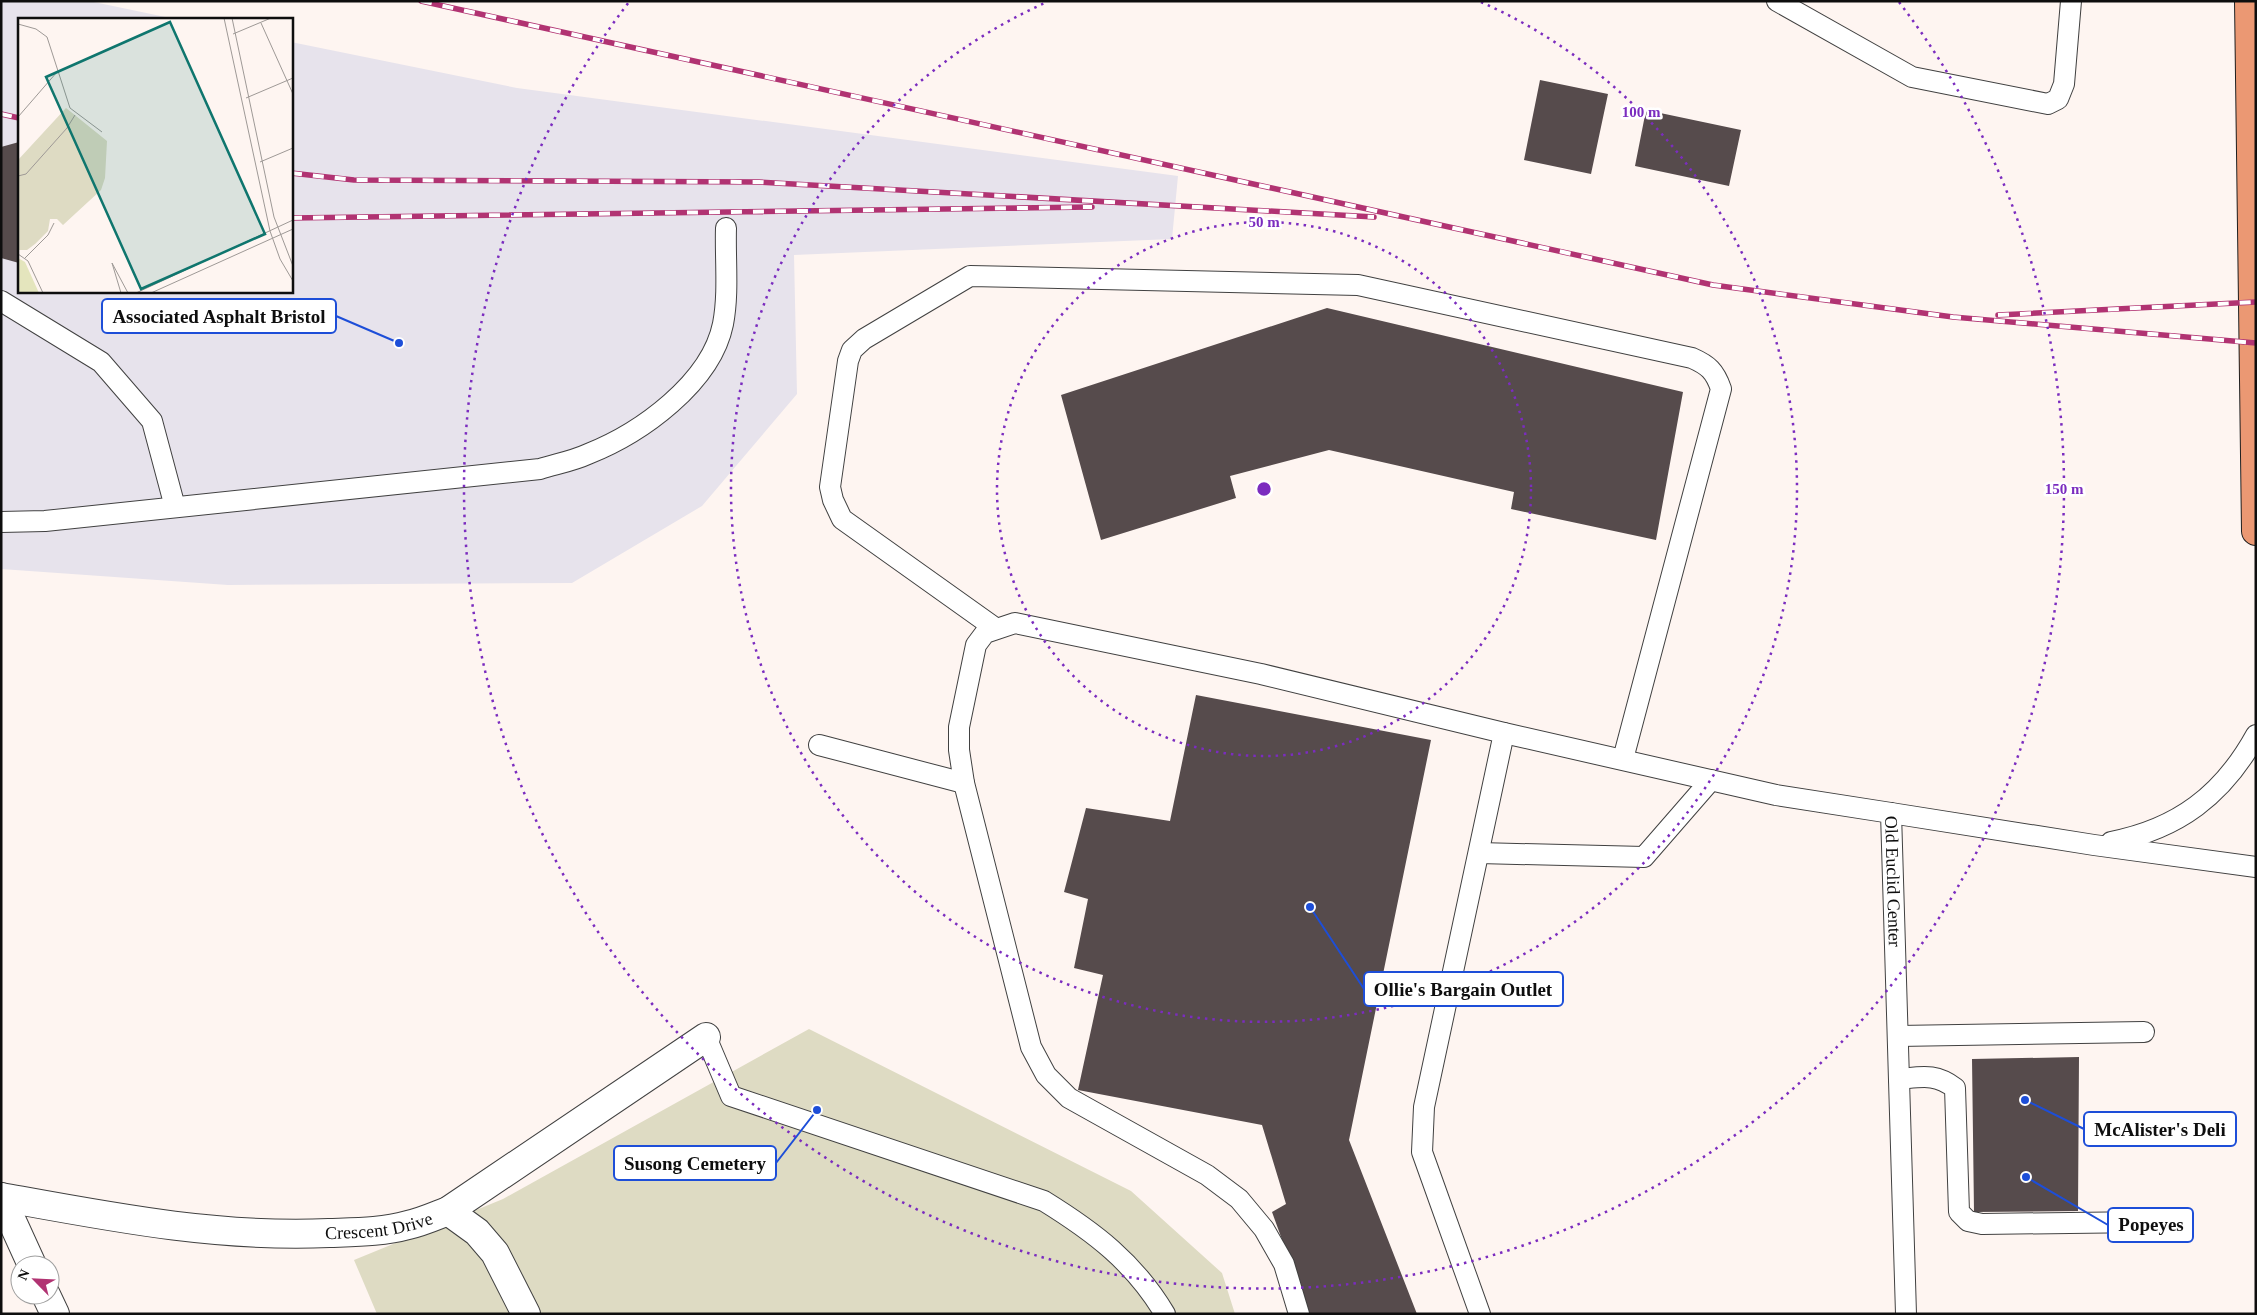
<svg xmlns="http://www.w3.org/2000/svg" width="2257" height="1315" font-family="Georgia,serif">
  <rect width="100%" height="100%" fill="#fef5f1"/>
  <path fill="#e7e3ec" d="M1 1H89L175 19H19V291H291V42L517 88 1178 176 1172 239 794 255 797 394 702 506 572 583 228 585 1 569Z"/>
  <path fill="#dedbc3" d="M809 1029 1131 1191 1222 1273 1235 1314H377L354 1260 503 1199Z"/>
  <path fill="#564b4c" d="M1540 80 1608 94 1591 174 1524 160Z
    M1646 110 1741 130 1729 186 1635 166Z
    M19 142V263L1 258V147Z
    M1327 308 1683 392 1656 540 1511 509 1514 492 1329 450 1230 476 1236 498 1101 540 1061 395Z
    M1196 695 1431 740 1349 1140 1417 1314H1309L1272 1212 1286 1204 1262 1125 1078 1090 1103 975 1074 968 1088 899 1064 892 1086 808 1170 821Z
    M2079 1057 2078 1211 1974 1212 1972 1059Z"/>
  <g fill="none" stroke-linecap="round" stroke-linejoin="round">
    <defs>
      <g id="lane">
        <path d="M1777 1 1912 77 2048 104 2058 99 2064 84 2071 1"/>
        <path d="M1 301 101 362 152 421 175 507"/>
        <path d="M1 522 45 521 540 469C556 464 573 461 588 454 641 433 711 383 723 324 729 293 725 259 726 228"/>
        <path d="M995 628 842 519 833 500 830 487 848 361 852 350 864 339 970 276 1358 285 1692 358C1708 365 1715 371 1721 389L1623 759"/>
        <path d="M819 745 964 783"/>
        <path d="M1891 813 2094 845 2256 867"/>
        <path d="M2111 842C2178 829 2223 795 2256 735"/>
        <path d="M1479 853 1644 857 1711 780"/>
        <path d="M1898 1036 2144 1032"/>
        <path d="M706 1037 731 1096 1044 1201C1094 1232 1134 1262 1165 1314"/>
        <path d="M1899 1079C1922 1077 1935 1073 1955 1088L1959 1212 1968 1221 1982 1224 2146 1222"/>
        <path id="s1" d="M1299 1314 1284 1264 1264 1229 1239 1199 1207 1175 1069 1098 1046 1075 1031 1047 964 783 959 750V727L976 645 985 633 1015 623 1261 674 1504 733 1776 795 1891 813 1906 1314"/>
        <path d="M1480 1314 1422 1152 1424 1107 1504 733"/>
      </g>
      <g id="street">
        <path id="s2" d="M1 1197C111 1217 217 1238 329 1233 356 1232 383 1232 408 1225 422 1222 435 1216 448 1211L706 1037"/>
        <path d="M1 1197 32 1265"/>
        <path d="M448 1211 477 1232 495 1253 526 1314"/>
        <path d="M46 1295 55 1314"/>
      </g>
      <path id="primary" d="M2249 1 2256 531"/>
    </defs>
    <use href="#lane" stroke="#414141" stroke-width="22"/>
    <use href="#street" stroke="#414141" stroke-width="30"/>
    <use href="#primary" stroke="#1f1f1f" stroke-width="30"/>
    <use href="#lane" stroke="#fff" stroke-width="20"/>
    <use href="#street" stroke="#fff" stroke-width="28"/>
    <use href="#primary" stroke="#eb9873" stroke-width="28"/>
    <defs>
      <path id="rail" d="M421 1 1713 285 1953 317 2256 343
        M1 114 19 118
        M291 173 354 180 759 182 1374 217
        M291 218 1092 207
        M1998 315 2256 302"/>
    </defs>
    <use href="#rail" stroke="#b13372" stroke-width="5.5"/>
    <use href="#rail" stroke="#fff" stroke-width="4" stroke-dasharray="11" stroke-linecap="butt"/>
  </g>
  <g fill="none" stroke="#7b2cbf" stroke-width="2.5" stroke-dasharray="2.5 5">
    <circle cx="1264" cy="489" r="267"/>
    <path d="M1481 2A533 533 0 1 1 1047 2"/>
    <path d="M1899 2A800 800 0 1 1 629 2"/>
  </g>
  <g text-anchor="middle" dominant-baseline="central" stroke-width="5" stroke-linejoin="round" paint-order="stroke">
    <g font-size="18" fill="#0e0e0e" stroke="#fff">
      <text stroke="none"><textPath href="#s1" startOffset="1818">Old Euclid Center</textPath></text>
      <text stroke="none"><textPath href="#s2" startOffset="381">Crescent Drive</textPath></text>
    </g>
  </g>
  <g transform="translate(18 18)">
    <rect width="275" height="275" fill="#fef5f1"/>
    <path d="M0 240 7 244 21 275H0Z" fill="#e4e5bd"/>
    <path d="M48 90 89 123 87 160 83 172 45 207 39 201H32L30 213 17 226 9 232H0V142Z" fill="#dedbc3"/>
    <path fill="none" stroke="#9e9996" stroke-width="1" d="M206 0 252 213 262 241 275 263M214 0 256 199 275 248M243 5 275 76M0 6 18 11 29 19 52 90 84 114M215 16 253 0M228 80 275 60M0 99 39 54M242 144 275 130M0 158 8 156 49 110 57 97M0 236 10 243 25 275M7 240 30 217 36 205M94 245 110 275M94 245 103 275M118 275 275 202M133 275 275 211"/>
    <path fill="#0f766e" fill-opacity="0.15" stroke="#0f766e" stroke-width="2.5" d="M152 4 247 216 123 271 28 59Z"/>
    <rect width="275" height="275" fill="none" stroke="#0e0e0e" stroke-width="2.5"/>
  </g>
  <circle cx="1264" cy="489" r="8" fill="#7b2cbf" stroke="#fff" stroke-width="2.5"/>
  <g font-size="15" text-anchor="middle" font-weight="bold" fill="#7b2cbf" stroke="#fff" stroke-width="5" stroke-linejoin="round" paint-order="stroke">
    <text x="1641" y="117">100 m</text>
    <text x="1264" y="227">50 m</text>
    <text x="2064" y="494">150 m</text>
  </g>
  <path fill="none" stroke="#1d4ed8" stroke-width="2" d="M399 343L336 316M1310 907L1364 989M2025 1100L2084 1129M817 1110L776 1163M2026 1177L2108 1225"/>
  <g fill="#1d4ed8" stroke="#fff" stroke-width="2">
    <circle cx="399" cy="343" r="5"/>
    <circle cx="1310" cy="907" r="5"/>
    <circle cx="2025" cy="1100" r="5"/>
    <circle cx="817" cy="1110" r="5"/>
    <circle cx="2026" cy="1177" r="5"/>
  </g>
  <g fill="#fff" stroke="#1d4ed8" stroke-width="2">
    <rect x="102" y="299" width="234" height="34" rx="5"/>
    <rect x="1364" y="972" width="199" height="34" rx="5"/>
    <rect x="2084" y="1112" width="152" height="34" rx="5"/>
    <rect x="614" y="1146" width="162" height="34" rx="5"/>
    <rect x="2108" y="1208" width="85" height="34" rx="5"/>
  </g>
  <g font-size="19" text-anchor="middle" font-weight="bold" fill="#0e0e0e">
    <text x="219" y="323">Associated Asphalt Bristol</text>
    <text x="1463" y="996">Ollie's Bargain Outlet</text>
    <text x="2160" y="1136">McAlister's Deli</text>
    <text x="695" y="1170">Susong Cemetery</text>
    <text x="2151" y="1231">Popeyes</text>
  </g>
  <rect width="2257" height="1315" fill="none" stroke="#0e0e0e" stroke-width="5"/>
  <g transform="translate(35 1280) rotate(294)"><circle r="24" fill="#ffffff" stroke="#9f9f9f"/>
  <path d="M0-4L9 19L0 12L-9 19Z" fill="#b13372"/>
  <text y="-8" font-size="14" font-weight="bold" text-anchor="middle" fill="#0e0e0e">N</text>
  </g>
</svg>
